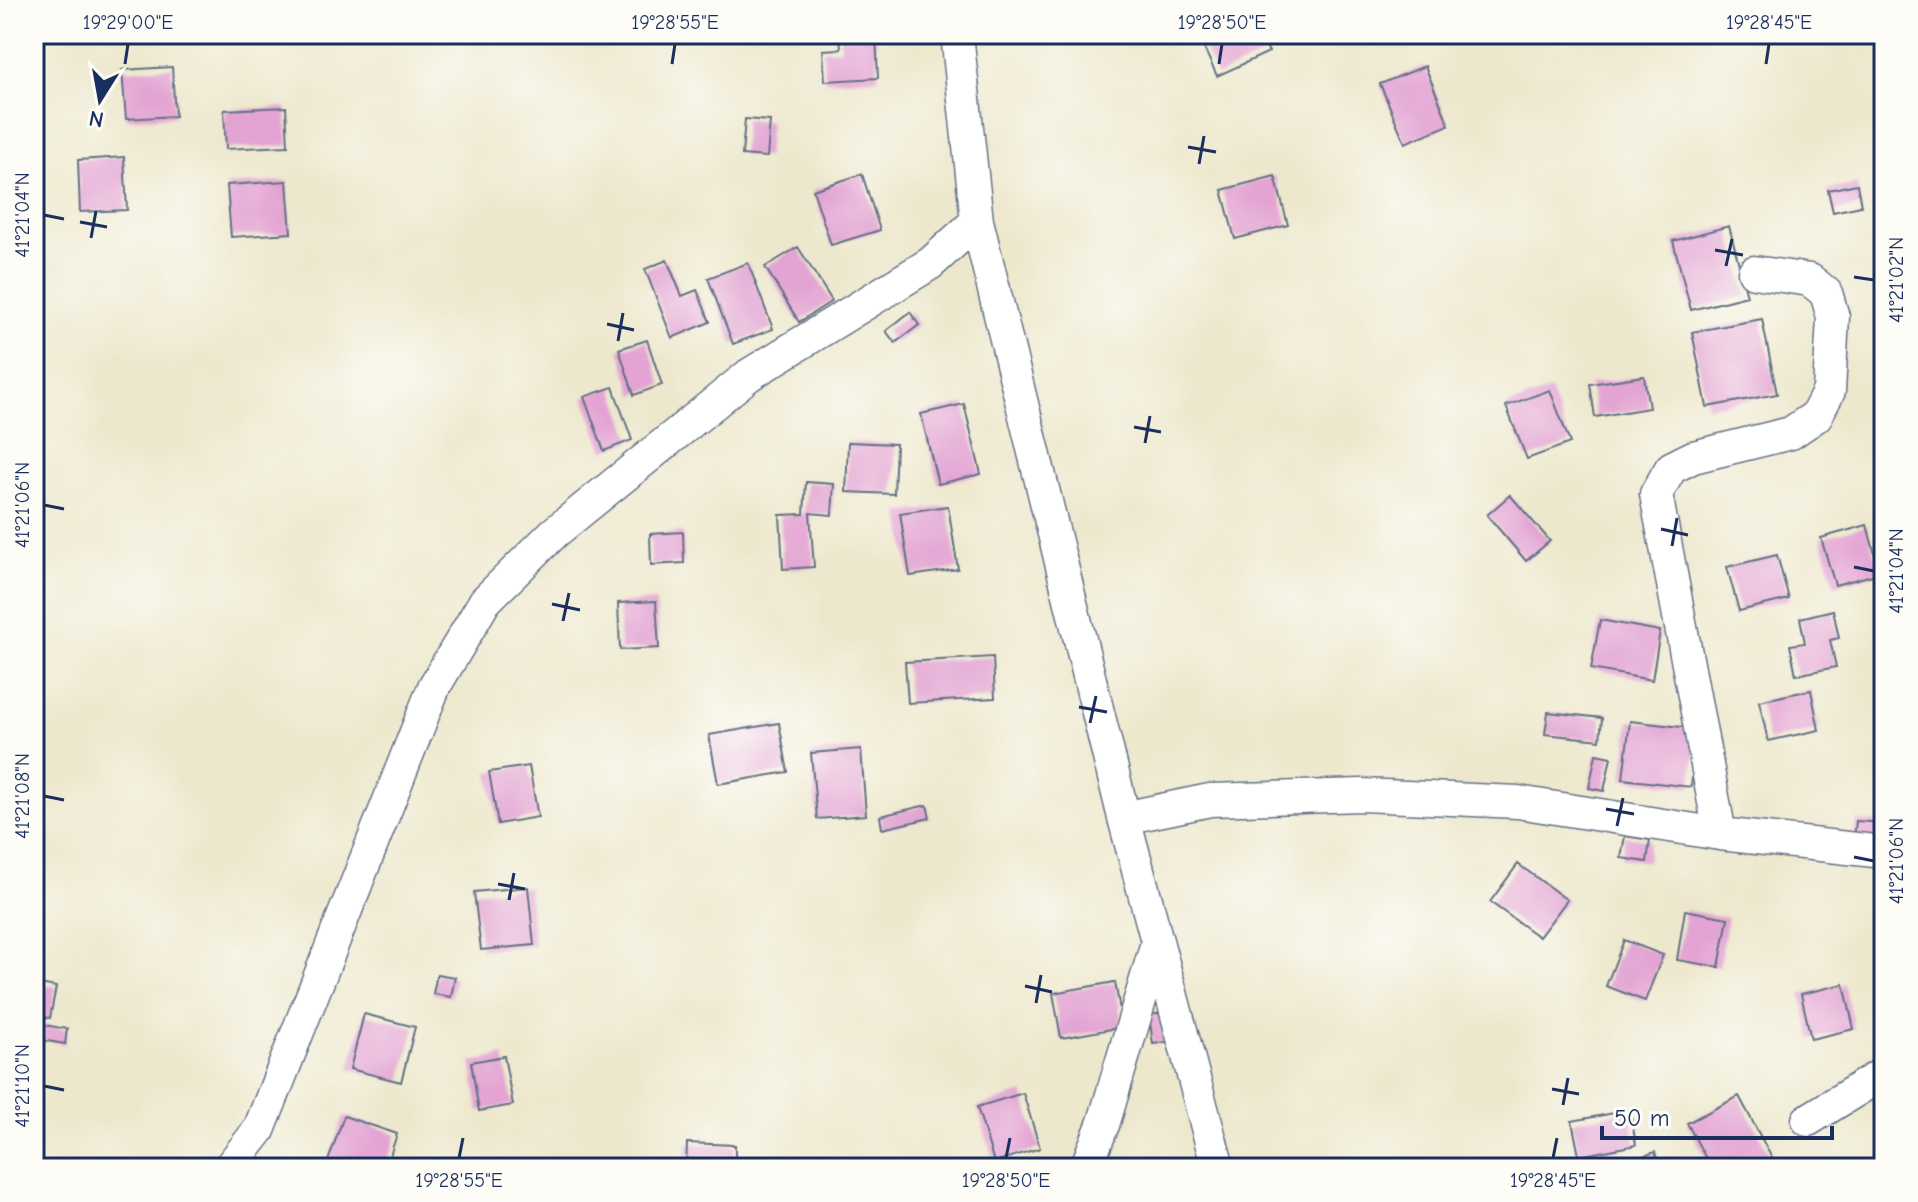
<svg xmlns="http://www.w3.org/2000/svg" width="1918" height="1202" font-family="'Comic Neue',sans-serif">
  <rect width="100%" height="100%" fill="#fdfcf7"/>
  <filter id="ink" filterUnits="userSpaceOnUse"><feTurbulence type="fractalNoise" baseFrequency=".0125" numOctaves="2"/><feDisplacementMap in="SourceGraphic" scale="16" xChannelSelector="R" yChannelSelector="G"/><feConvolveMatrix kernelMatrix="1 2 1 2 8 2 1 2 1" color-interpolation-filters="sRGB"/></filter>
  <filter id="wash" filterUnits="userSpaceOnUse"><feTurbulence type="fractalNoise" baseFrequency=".006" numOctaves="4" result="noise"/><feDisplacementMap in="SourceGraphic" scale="32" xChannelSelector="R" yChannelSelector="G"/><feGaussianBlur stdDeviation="1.8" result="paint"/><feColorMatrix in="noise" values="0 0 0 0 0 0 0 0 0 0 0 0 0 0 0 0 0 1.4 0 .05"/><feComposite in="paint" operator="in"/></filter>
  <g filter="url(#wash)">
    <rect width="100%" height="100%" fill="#ede8cd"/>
    <g id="blocks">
      <path fill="#e3a4d3" d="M840 34H876L878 78 825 81 823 50 841 49Z
        M1218 34H1260L1269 52 1217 76 1201 42Z
        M1425 66 1449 125 1405 143 1380 84Z
        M172 67 175 116 126 119 122 70Z
        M286 107 288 146 226 149 224 110Z
        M745 119 770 121 767 157 742 155Z
        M124 157 127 210 80 212 78 160Z
        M862 174 880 230 831 245 813 190Z
        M1275 176 1288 225 1235 239 1222 190Z
        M287 181 291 233 231 237 227 185Z
        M1857 184 1861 206 1833 212 1828 190Z
        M1729 226 1747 296 1691 310 1673 241Z
        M798 247 832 301 799 322 765 267Z
        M667 260 682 296 697 290 710 322 672 338 645 269Z
        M748 263 773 329 733 344 708 278Z
        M910 312 919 325 895 343 886 331Z
        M1762 319 1777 394 1707 407 1692 332Z
        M647 340 662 385 634 395 619 349Z
        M1644 376 1649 408 1595 417 1590 384Z
        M613 387 632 440 604 451 584 397Z
        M1550 390 1570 443 1527 459 1506 406Z
        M964 404 981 474 938 484 921 414Z
        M848 442 896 444 894 494 846 492Z
        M806 482 834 484 832 515 810 513 814 567 783 569 780 515 804 514Z
        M1510 495 1550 541 1526 561 1487 515Z
        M948 506 958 569 910 576 900 513Z
        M1867 525 1880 573 1835 585 1821 538Z
        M683 532 684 563 651 565 650 534Z
        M1777 555 1789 599 1739 611 1727 567Z
        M656 601 659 648 620 650 618 603Z
        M1833 610 1839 638 1830 640 1836 667 1796 675 1790 645 1805 643 1800 618Z
        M1600 620 1660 631 1652 680 1591 669Z
        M993 657 995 698 908 703 905 662Z
        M1811 690 1819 730 1768 741 1759 701Z
        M1548 712 1602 718 1600 740 1545 734Z
        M1630 721 1698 729 1691 787 1623 779Z
        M779 723 788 772 718 784 709 735Z
        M861 749 866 815 817 819 811 753Z
        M1596 754 1611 757 1604 791 1589 788Z
        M529 766 538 817 498 824 489 772Z
        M927 805 930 818 882 829 880 816Z
        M1856 821 1884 823V841L1854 839Z
        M1625 836 1650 840 1647 862 1621 858Z
        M1518 864 1567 900 1539 937 1490 902Z
        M528 887 534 945 481 950 474 892Z
        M1685 910 1728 918 1719 967 1677 960Z
        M1624 940 1663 955 1645 1001 1606 986Z
        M437 974 455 977 451 997 433 994Z
        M1115 982 1123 1027 1061 1038 1053 993Z
        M34 983 56 987 50 1018 34 1015Z
        M1844 984 1854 1029 1811 1039 1801 994Z
        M1168 1012 1172 1041 1153 1044 1149 1015Z
        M364 1014 415 1027 401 1082 350 1069Z
        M34 1023 67 1029 65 1044 41 1040 36 1070Z
        M504 1056 513 1105 479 1111 471 1062Z
        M1023 1093 1040 1148 994 1162 977 1107Z
        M1739 1096 1774 1162 1762 1168H1711L1687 1123Z
        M1630 1110 1636 1145 1579 1156 1572 1121Z
        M344 1116 397 1134 386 1168H340L327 1164Z
        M687 1143 735 1145V1168H686Z
        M1655 1152 1660 1168H1638L1635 1159Z"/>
    </g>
  </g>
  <g filter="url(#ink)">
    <use href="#blocks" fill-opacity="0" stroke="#647085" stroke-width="2"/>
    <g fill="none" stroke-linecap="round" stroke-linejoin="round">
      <defs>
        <path id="minor" d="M957 34 977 221 1124 818 1218 1168
          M1124 818 1210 800 1362 795 1518 802 1720 834 1884 852
          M1720 834 1656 494 1671 468 1693 457 1791 433 1816 416 1829 391 1833 317 1826 293 1810 280 1754 272
          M1808 1120 1884 1073
          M229 1168 259 1130 434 687 485 601 554 533 749 375 931 263 977 221
          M1086 1168 1104 1122 1156 946"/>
      </defs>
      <use href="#minor" stroke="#647085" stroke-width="35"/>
      <use href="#minor" stroke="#fff" stroke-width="32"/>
    </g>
  </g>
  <path fill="none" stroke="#1b2f5e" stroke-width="3" d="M125 64 128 44M672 64 675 44M1219 64 1222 44M1766 64 1769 44M1188 147 1216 152M1199 164 1204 136M44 215 64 219M80 222 107 227M91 238 96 211M1715 250 1743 255M1726 266 1732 239M1854 277 1874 280M607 324 634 330M618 341 623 313M1134 427 1161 432M1145 443 1150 416M44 505 64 509M1661 529 1688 535M1672 546 1677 518M1854 567 1874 571M552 604 580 610M563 621 569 593M1079 707 1107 712M1090 723 1096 696M44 796 64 800M1606 809 1634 814M1617 826 1623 798M1854 857 1874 861M498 884 525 889M509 900 514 873M1025 986 1052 992M1036 1003 1041 975M44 1086 64 1090M1552 1089 1579 1094M1563 1105 1568 1078M459 1158 463 1138M1006 1158 1010 1138M1553 1158 1557 1138"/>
  <rect width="1918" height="1202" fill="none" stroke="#fdfcf7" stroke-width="88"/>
  <g transform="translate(100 100) rotate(191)" stroke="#fdfcf7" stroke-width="6" paint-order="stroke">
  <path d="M0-6L14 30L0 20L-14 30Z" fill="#1b2f5e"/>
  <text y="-12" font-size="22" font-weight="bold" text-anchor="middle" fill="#1b2f5e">N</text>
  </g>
  <path d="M1602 1126v12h230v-12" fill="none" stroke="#1b2f5e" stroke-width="4"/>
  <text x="1614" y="1126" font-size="24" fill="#1b2f5e" stroke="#fdfcf7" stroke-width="6" paint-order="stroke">50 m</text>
  <rect x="44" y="44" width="1830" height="1114" fill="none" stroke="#1b2f5e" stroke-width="3"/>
  <g font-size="20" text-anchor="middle" fill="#1b2f5e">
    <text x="128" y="29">19°29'00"E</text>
    <text x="675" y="29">19°28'55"E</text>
    <text x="1222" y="29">19°28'50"E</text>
    <text x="1769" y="29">19°28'45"E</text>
    <text transform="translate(22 215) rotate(-90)" y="7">41°21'04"N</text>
    <text transform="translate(1896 280) rotate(-90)" y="7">41°21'02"N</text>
    <text transform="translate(22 505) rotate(-90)" y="7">41°21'06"N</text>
    <text transform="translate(1896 571) rotate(-90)" y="7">41°21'04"N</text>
    <text transform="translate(22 796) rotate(-90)" y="7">41°21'08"N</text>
    <text transform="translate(1896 861) rotate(-90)" y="7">41°21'06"N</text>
    <text transform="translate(22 1086) rotate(-90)" y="7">41°21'10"N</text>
    <text x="459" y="1187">19°28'55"E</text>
    <text x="1006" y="1187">19°28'50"E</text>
    <text x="1553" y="1187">19°28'45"E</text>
  </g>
</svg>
